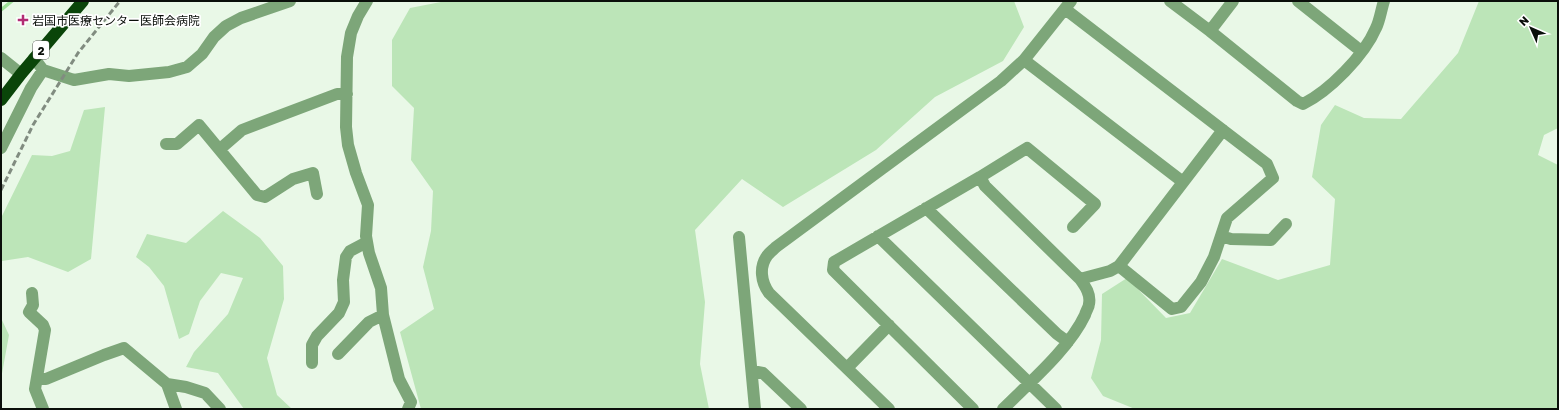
<svg xmlns="http://www.w3.org/2000/svg" width="1559" height="410" font-family="'Golos Text','Noto Sans JP',sans-serif">
  <rect width="100%" height="100%" fill="#e9f8e7"/>
  <path fill="#bce5b8" d="M446 1H1014L1024 27 1003 61 935 97 876 150 783 207 742 179 695 230 705 302 700 364 709 409H421L400 332 434 309 423 267 431 231 433 191 411 160 414 108 392 86V40L410 8Z
    M1479 1H1558V128L1544 135 1538 155 1558 165V409H1135L1103 396 1091 378 1101 340 1102 294 1127 278 1166 318 1190 313 1222 259 1278 280 1330 265 1335 199 1312 177 1321 125 1335 105 1364 118 1401 119 1458 53Z
    M105 107 91 259 68 272 28 257 2 261 1 265V218L32 155 52 156 70 151 84 110Z
    M223 211 260 238 283 266 284 299 267 358 277 395 292 409H244L218 373 186 367 194 352 228 314 243 278 221 273 200 301 189 334 179 339 164 286 149 267 136 257 147 234 186 243Z
    M1 318 9 335 1 379Z"/>
  <g fill="none" stroke-linecap="round" stroke-linejoin="round">
    <path stroke="#9edf98" stroke-width="3.5" d="M1 10 12 1"/>
    <path stroke="#7da679" stroke-width="12" d="M367 1 358 16 351 33 347 57 346 127 348 145 356 173 368 205 366 236 369 253 381 288 383 315 399 379 411 402 408 409
      M1170 1 1210 31 1297 101 1303 104C1329 91 1364 56 1376 28 1380 20 1381 10 1384 1
      M1298 1 1356 47 1362 51
      M1065 9 1267 164 1273 178 1227 218 1214 257 1201 282 1181 307 1172 309 1119 266
      M1210 31 1233 1
      M1 58 21 74
      M34 58 43 70 74 80 109 74 129 76 169 72 187 67 202 54 214 37 226 26 241 18 290 1
      M1024 60 1183 182
      M166 144H177L199 125 257 195 265 197 293 179 313 173 317 194
      M1 148 31 88 43 70
      M220 149 242 130 337 94H347
      M980 177 985 186 1080 279C1085 286 1091 294 1089 304 1089 307 1086 311 1085 315 1069 349 1030 382 1003 409
      M926 208 1057 334 1068 342
      M878 236 1056 409
      M1221 236 1231 239 1271 240 1286 224
      M739 237 755 409
      M1080 279 1110 271 1119 266 1223 130
      M32 293 33 305 29 312 43 325 45 330 35 389 43 409
      M338 354 369 322 383 315
      M312 363V345L317 336 339 313 344 302 343 280 346 257 350 251 367 242
      M847 368 889 325
      M752 371 763 373 801 409
      M37 379H46L104 355 124 348 167 384 176 409
      M167 384 186 387 205 393 220 409
      M889 409 769 293C761 282 759 267 767 256 769 253 773 250 776 247L1001 81 1024 60 1071 1
      M973 409 833 270 834 262 980 177 1027 148 1095 204 1073 227"/>
    <path stroke="#0a4509" stroke-width="12" d="M1 100 21 74 83 1"/>
    <path stroke="#818c80" stroke-width="3" stroke-dasharray="6 3" stroke-linecap="butt" d="M1 190 33 125 78 53 120 1"/>
  </g>
  <path fill="#b22d74" stroke="#fff" stroke-width="1.5" d="M21 14h4v4h4v4h-4v4h-4v-4h-4v-4h4z"/>
  <g text-anchor="middle" dominant-baseline="central" stroke-width="3.5" stroke-linejoin="round" paint-order="stroke">
    <rect fill="#fff" stroke="#545754" stroke-width="1" x="33" y="41" width="16" height="18" rx="3"/>
    <g font-size="11" font-weight="bold" fill="#0a0f0a">
      <text x="41" y="50">2</text>
    </g>
    <g font-size="12" fill="#0a0f0a" stroke="#fff" text-anchor="start">
      <text x="32" y="20">岩国市医療センター医師会病院</text>
    </g>
  </g>
  <rect width="1559" height="410" fill="none" stroke="#0a0f0a" stroke-width="4"/>
  <g transform="translate(1531 28) rotate(315)" stroke="#ffffff" stroke-width="3" paint-order="stroke">
  <path d="M0-3L7 15L0 10L-7 15Z" fill="#0a0f0a"/>
  <text y="-6" font-size="11" font-weight="bold" text-anchor="middle" fill="#0a0f0a">N</text>
  </g>
</svg>
